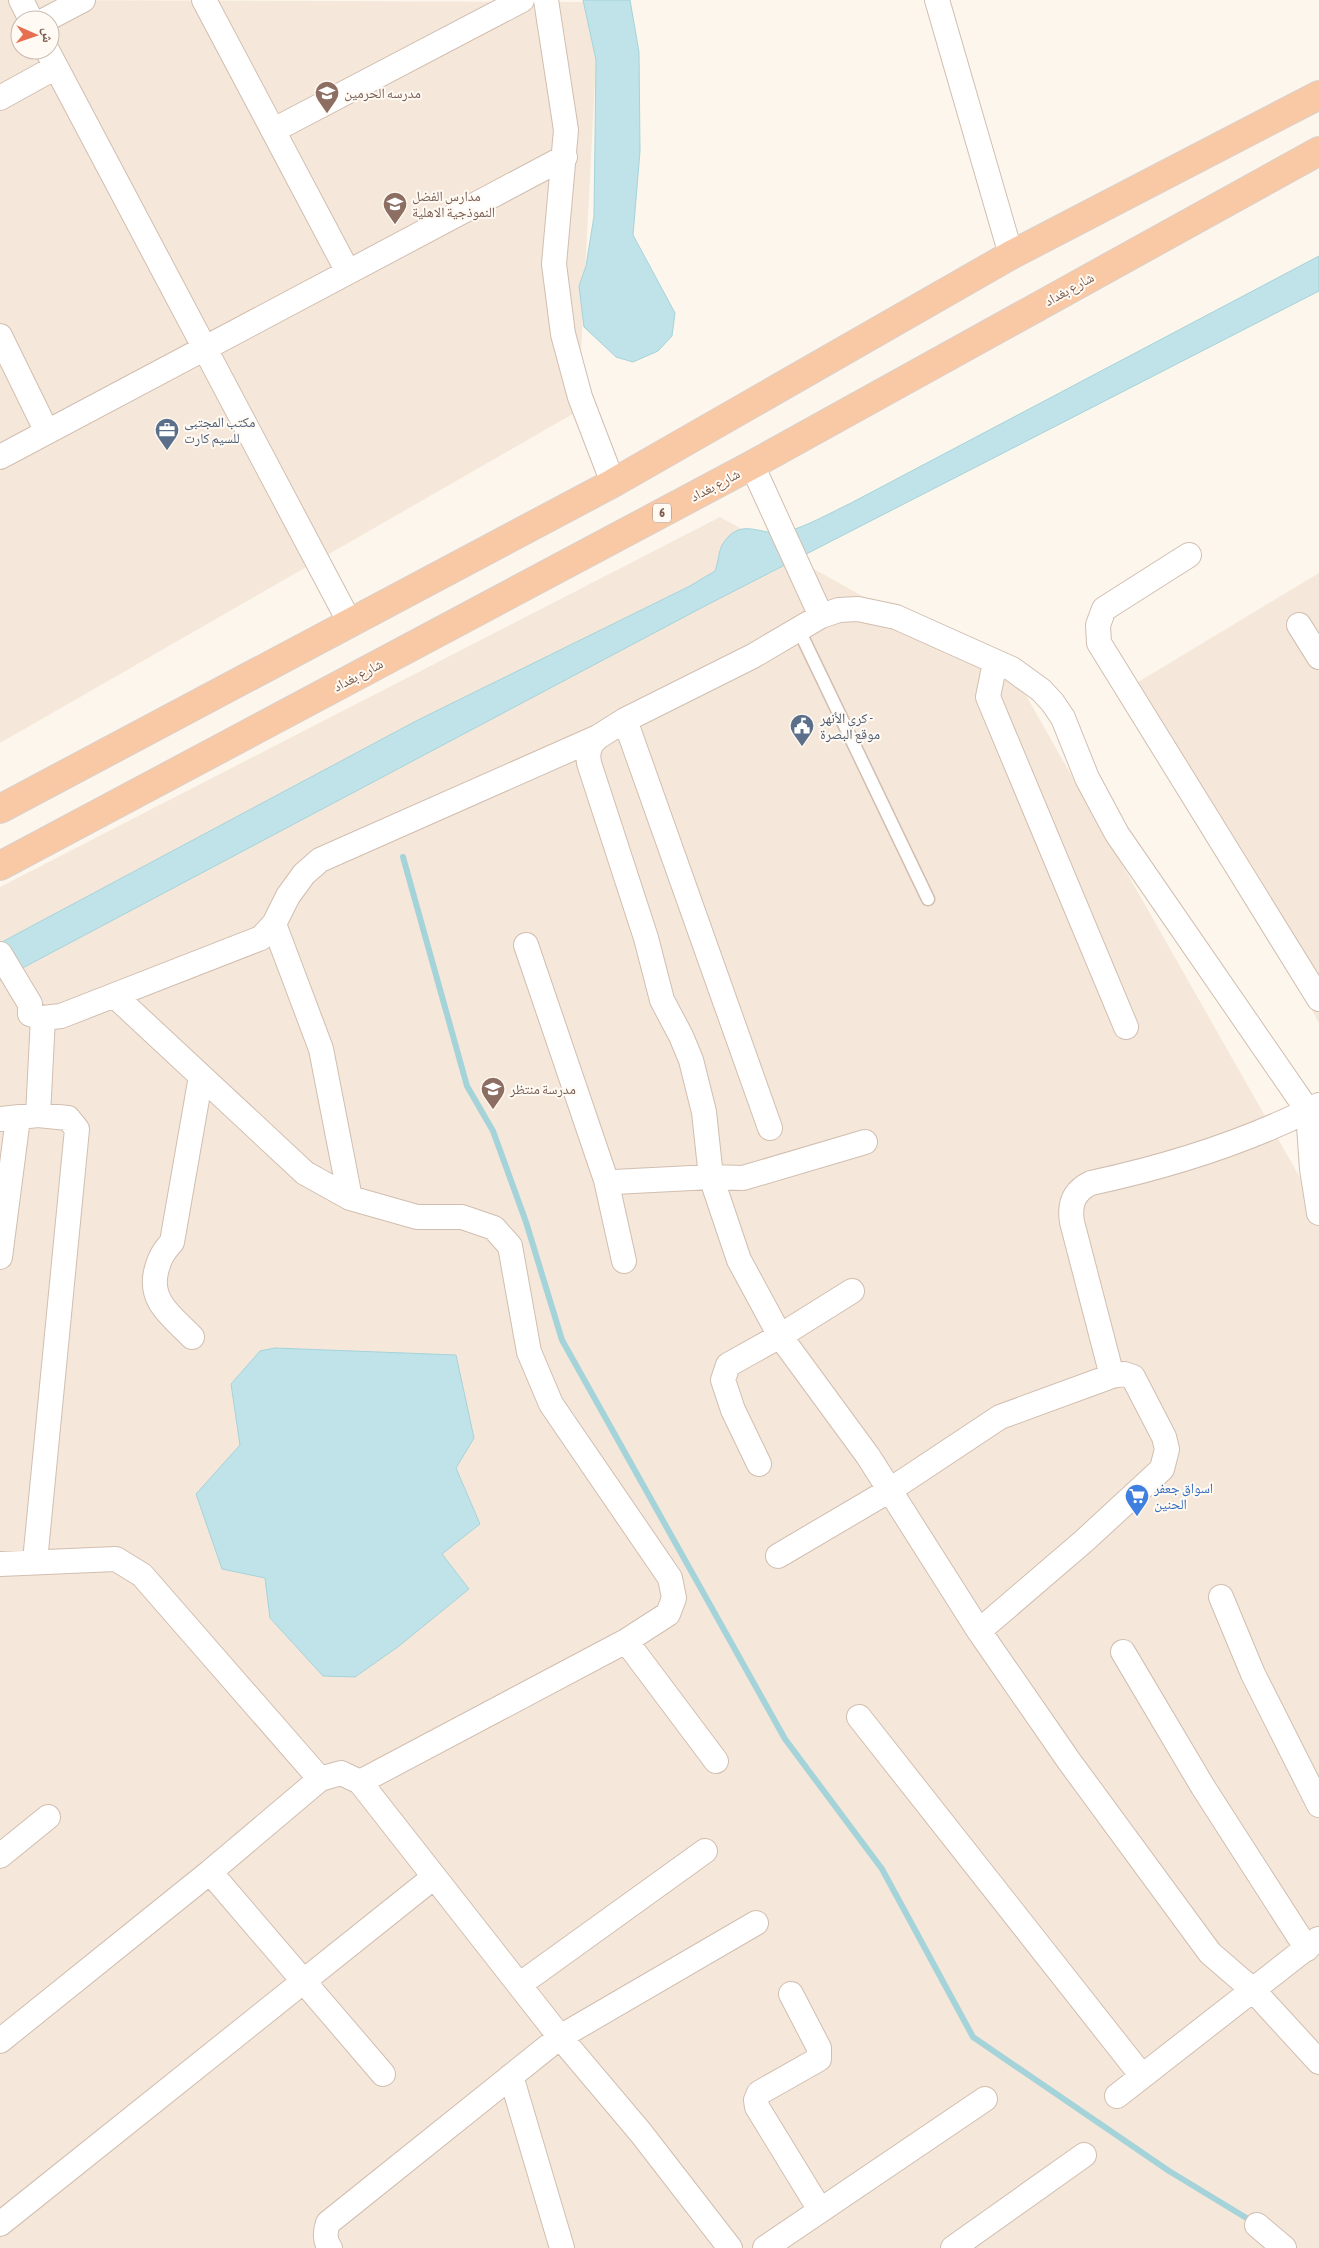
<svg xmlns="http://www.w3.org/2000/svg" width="1319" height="2248" font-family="'Asap Condensed','Noto Naskh Arabic',sans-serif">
  <rect width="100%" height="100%" fill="#fdf6ec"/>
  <path fill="#f5e8da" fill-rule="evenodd" d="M0 0 599 2 578 411 0 743ZM20 20H50V50H20Z
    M720 517 1019 683 1319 1211V2248H0V887Z
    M1319 573V1023L1135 684Z"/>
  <path fill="#bfe3e8" stroke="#a5d3da" d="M583 0H630L639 52 640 151 633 235 675 313 672 336 658 351 633 362 616 357 584 327 579 286 586 266 594 216 596 60Z
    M1319 256V291L703 607 0 980V943L416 721 690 586 715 571C719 561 718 550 724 542 742 516 762 537 784 532 802 529 834 511 851 503Z
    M275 1348 456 1355 474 1438 456 1468 480 1524 442 1554 469 1589 399 1646 355 1677 323 1676 270 1618 265 1578 222 1569 196 1494 240 1445 231 1384 260 1351Z"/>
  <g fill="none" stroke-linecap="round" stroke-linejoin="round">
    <path stroke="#a5d3da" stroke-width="6" d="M403 857 467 1086 493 1131 526 1222 562 1340 785 1739 882 1869 973 2037 1169 2171 1253 2222"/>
    <defs>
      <path id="service" d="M798 628 928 899"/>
      <path id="minor" d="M21 0 31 20
        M204 0 348 272
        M546 0 566 130 554 264 563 334 580 397 613 483
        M937 0 1011 255
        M45 20 83 0
        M47 50 350 623
        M0 98 56 67
        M274 130 522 0
        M0 336 47 432
        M0 457 565 157
        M752 465 821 616
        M1189 555 1104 609 1098 625 1099 643 1319 999
        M1299 625 1319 657
        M995 662 988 697 1126 1027
        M625 720 770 1128
        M274 924 321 1049 350 1198
        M526 945 606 1180 614 1182 711 1177 743 1178 865 1142
        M0 954 30 1004V1014L43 1018 61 1016 261 938 274 924 288 896 304 874 320 860 598 737
        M115 996 305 1173 350 1198 417 1217H462L494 1228 510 1246 529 1352 551 1404 670 1578 674 1598 668 1614 626 1641 360 1782
        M38 1115 43 1018
        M0 1119 38 1115 68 1118 77 1129 35 1561
        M606 1180 624 1261
        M1319 1213 1312 1169 1308 1111 1117 834 1087 778 1063 718 1053 703 1041 690 1012 669 896 617 858 609 839 610 821 616 753 656 625 720 598 737 591 744 588 754 589 763 646 938 662 1000 681 1036 691 1060 704 1112 711 1177 739 1260 780 1336 868 1456 979 1631 1069 1761 1210 1953 1254 1991 1319 2062
        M0 1257 18 1118
        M192 1337C173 1317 149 1302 156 1272 159 1259 163 1252 172 1242L201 1076
        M1112 1376 1072 1222C1069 1204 1074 1191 1091 1183 1170 1166 1247 1142 1319 1105
        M759 1464 733 1410 723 1380 728 1365 780 1336 852 1291
        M778 1556 890 1490 1000 1417 1112 1376 1124 1374 1133 1377 1164 1437 1167 1449 1162 1469 1084 1541 979 1631
        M0 1564 116 1559 142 1575 320 1779
        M1221 1597 1253 1674 1319 1805
        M626 1641 716 1761
        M1123 1652 1203 1787 1307 1949
        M859 1717 1142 2076
        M0 1856 48 1817
        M210 1872 383 2074
        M519 1985 705 1851
        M791 1994 819 2048V2059L759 2093 756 2100 757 2107 820 2210
        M0 2041 210 1872 320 1779 341 1773 360 1782 560 2037 641 2133 730 2248
        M511 2076 562 2248
        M1117 2096 1318 1939
        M0 2224 434 1877
        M1257 2225 1284 2248
        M330 2248C324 2240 325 2232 328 2223L560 2037 756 1923
        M765 2248 985 2099
        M953 2248 1084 2155"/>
      <path id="trunk" d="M0 809 613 483 1011 255 1319 95
        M0 866 752 465 1319 151"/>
    </defs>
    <use href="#service" stroke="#d1beb0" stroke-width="15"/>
    <use href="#minor" stroke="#d1beb0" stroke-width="26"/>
    <use href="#trunk" stroke="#dad1cd" stroke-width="30"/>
    <use href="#service" stroke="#fff" stroke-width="12"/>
    <use href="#minor" stroke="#fff" stroke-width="24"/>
    <use href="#trunk" stroke="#f9c8a4" stroke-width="28"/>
  </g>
  <defs>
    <symbol id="school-pin" viewBox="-11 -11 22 30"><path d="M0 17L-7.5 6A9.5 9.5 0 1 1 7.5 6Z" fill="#8d6e63" stroke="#fffaf3"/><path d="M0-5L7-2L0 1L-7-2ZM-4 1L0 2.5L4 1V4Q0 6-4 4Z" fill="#fff"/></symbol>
    <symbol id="office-pin" viewBox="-11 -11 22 30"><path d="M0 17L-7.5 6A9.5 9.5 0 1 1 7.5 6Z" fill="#5c6f8a" stroke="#fffaf3"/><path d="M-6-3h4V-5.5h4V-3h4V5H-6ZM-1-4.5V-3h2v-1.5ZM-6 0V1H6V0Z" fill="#fff"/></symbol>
    <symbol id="civic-pin" viewBox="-11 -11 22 30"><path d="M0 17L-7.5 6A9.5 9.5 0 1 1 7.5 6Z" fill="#5c6f8a" stroke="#fffaf3"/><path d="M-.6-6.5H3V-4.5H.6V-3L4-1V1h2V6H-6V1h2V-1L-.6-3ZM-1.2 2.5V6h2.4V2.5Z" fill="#fff"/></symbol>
    <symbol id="supermarket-pin" viewBox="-11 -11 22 30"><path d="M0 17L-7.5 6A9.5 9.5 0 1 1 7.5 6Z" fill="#3f7fe0" stroke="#fffaf3"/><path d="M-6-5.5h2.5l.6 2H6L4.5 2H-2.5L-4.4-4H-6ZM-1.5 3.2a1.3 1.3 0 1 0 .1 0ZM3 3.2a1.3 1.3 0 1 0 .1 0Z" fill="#fff"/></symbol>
  </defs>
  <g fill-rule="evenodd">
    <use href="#school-pin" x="313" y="79" width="28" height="38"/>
    <use href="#school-pin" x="381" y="190" width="28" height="38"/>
    <use href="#office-pin" x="153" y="416" width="28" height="38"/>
    <use href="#civic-pin" x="788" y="712" width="28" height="38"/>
    <use href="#school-pin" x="479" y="1075" width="28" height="38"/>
    <use href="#supermarket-pin" x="1123" y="1482" width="28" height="38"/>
  </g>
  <g text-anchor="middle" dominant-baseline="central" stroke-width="4" stroke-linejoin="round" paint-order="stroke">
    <rect fill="#fffaf3" stroke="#a28b7f" stroke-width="1" x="653" y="503.5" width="18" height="19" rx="4"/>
    <g font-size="12" font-weight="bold" fill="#7a5c4d">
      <text x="662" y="513">6</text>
    </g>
    <g font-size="14" fill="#785e54" stroke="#fffaf3" text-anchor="start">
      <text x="344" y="93">مدرسه الحرمين</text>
      <text x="412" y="196">مدارس الفضل<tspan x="412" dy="16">النموذجية الاهلية</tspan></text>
      <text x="510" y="1089">مدرسة منتظر</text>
    </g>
    <g font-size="14" fill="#7a5c4d" stroke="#fffaf3">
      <text transform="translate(1069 289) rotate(-29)">شارع بغداد</text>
      <text transform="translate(715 485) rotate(-28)">شارع بغداد</text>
      <text transform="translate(358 675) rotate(-28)">شارع بغداد</text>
    </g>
    <g font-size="14" fill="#4e5e75" stroke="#fffaf3" text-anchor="start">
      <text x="184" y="422">مكتب المجتبى<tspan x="184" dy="16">للسيم كارت</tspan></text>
      <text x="820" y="718">كري الأنهر -<tspan x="820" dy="16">موقع البصرة</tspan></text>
    </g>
    <g font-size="14" fill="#366cbe" stroke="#fffaf3" text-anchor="start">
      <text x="1154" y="1488">اسواق جعفر<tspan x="1154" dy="16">الحنين</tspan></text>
    </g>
  </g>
  <g transform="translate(35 35) rotate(92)"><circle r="24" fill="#fffaf3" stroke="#cabbb1"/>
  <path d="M0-4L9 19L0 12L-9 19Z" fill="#e76f51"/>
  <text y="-8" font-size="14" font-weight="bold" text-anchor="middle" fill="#7a5c4d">ش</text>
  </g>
</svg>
